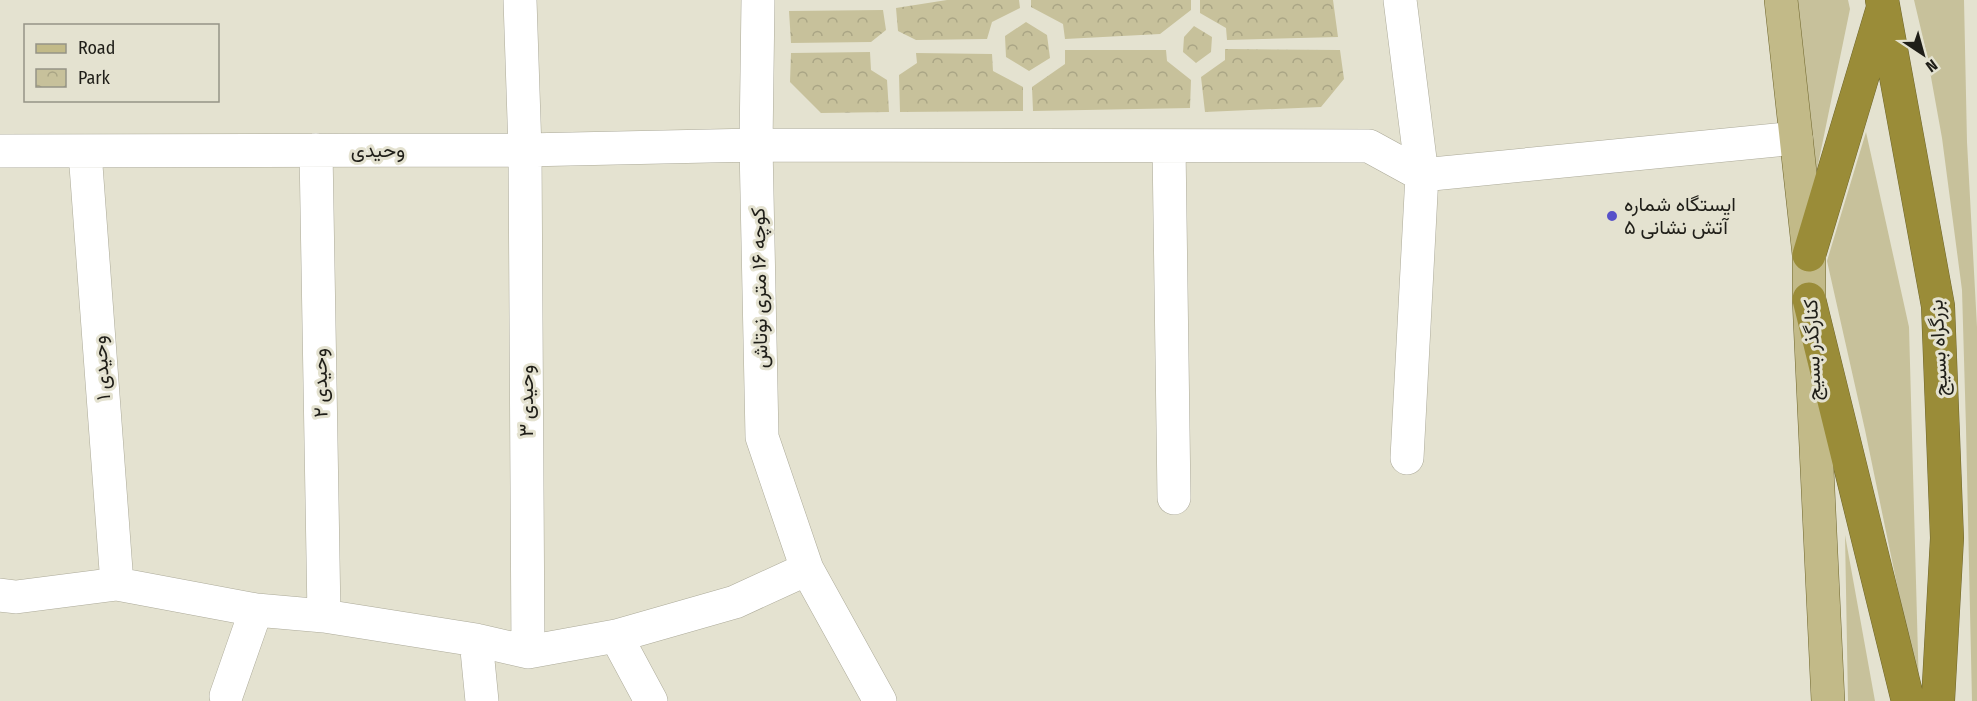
<svg xmlns="http://www.w3.org/2000/svg" width="1977" height="701" font-family="'Fira Sans Condensed',Vazirmatn,sans-serif">
  <defs>
    <pattern id="park-crowns" width="20" height="18" patternUnits="userSpaceOnUse" patternTransform="scale(1.5)"><rect width="20" height="18" fill="#c7c19b"/><path d="M2 6a3 3 0 1 1 6 0M12 15a3 3 0 1 1 6 0" fill="none" stroke="#aaa585"/></pattern>
  </defs>
  <rect width="100%" height="100%" fill="#e4e2d0"/>
  <path fill="#c7c19b" d="M1795 0H1848L1850 9 1814 184Z
    M1914 0H1964L1967 142 1977 327V701H1972L1966 428 1962 290 1942 138 1927 55Z
    M1866 132 1909 327 1919 691 1865 430 1827 261Z
    M1845 535 1875 701H1848Z"/>
  <path fill="url(#park-crowns)" d="M947 0H1019L1020 8 992 22 987 39 916 40 898 31 896 8Z
    M1031 0H1191V10L1160 34 1065 39 1063 24 1031 7Z
    M1200 0H1333L1338 37 1227 40 1226 28 1200 13Z
    M883 10 886 30 871 42 791 43 789 11Z
    M1026 22 1047 35 1050 58 1029 71 1006 57 1005 36Z
    M1194 26 1212 37 1211 52 1196 63 1183 52 1184 37Z
    M1225 49 1340 50 1344 79 1321 107 1205 112 1201 77 1225 60Z
    M1065 50H1166L1167 61 1191 80 1190 108 1033 111 1032 87 1065 64Z
    M870 52 871 70 887 80 889 112 821 113 790 82 791 53Z
    M916 53 992 54 993 71 1023 87V111L900 112 899 75 917 63Z"/>
  <g fill="none" stroke-linecap="round" stroke-linejoin="round">
    <defs>
      <path id="minor" d="M520 0 525 150 528 652
        M758 0 756 145 762 437 807 569
        M1400 0 1422 175 1407 458
        M1169 146 1174 498
        M316 150 324 616
        M0 151 525 150 756 145 1369 146 1422 175 1796 138
        M85 152 117 584
        M0 595 16 597 117 584 256 610 324 616 476 640 528 652 616 636 735 602 807 569 880 701
        M616 636 651 701
        M476 640 482 701
        M226 696 256 610"/>
      <path id="major" d="M1781 0 1809 255V299L1828 701"/>
      <path id="highway" d="M1882 0 1938 306 1947 538 1938 701
        M1809 255 1882 11
        M1809 299 1908 701"/>
    </defs>
    <use href="#minor" stroke="#acaa99" stroke-width="34"/>
    <use href="#major" stroke="#6f662d" stroke-width="34"/>
    <use href="#highway" stroke="#6f662d" stroke-width="34"/>
    <use href="#minor" stroke="#fff" stroke-width="33"/>
    <use href="#major" stroke="#c2ba88" stroke-width="33"/>
    <use href="#highway" stroke="#9a8c38" stroke-width="33"/>
  </g>
  <circle fill="#5751c9" stroke="#e4e2d0" stroke-width="2" cx="1612" cy="216" r="6"/>
  <g text-anchor="middle" dominant-baseline="central" stroke-width="6" stroke-linejoin="round" paint-order="stroke">
    <g font-size="20" fill="#1f1e18" stroke="#e4e2d0">
      <text x="378" y="150">وحیدی</text>
      <text transform="translate(759 288) rotate(-91)">کوچه ۱۶ متری نوتاش</text>
      <text transform="translate(1938 348) rotate(-93)">بزرگراه بسیج</text>
      <text transform="translate(1812 350) rotate(-92)">کنارگذر بسیج</text>
      <text transform="translate(101 368) rotate(-94)">وحیدی ۱</text>
      <text transform="translate(320 383) rotate(-91)">وحیدی ۲</text>
      <text transform="translate(526 401) rotate(-90)">وحیدی ۳</text>
    </g>
    <g font-size="20" fill="#1f1e18" stroke="#e4e2d0" text-anchor="start">
      <text x="1624" y="204">ایستگاه شماره<tspan x="1624" dy="23">۵ آتش نشانی</tspan></text>
    </g>
  </g>
  <rect x="24" y="24" width="195" height="78" fill="#e4e2d0" stroke="#959486" stroke-width="1.5"/>
  <rect x="36" y="44" width="30" height="9" fill="#c2ba88" stroke="#959486" stroke-width="1.5"/>
  <text x="78" y="54" font-size="18" fill="#1f1e18">Road</text>
  <rect x="36" y="69" width="30" height="18" fill="url(#park-crowns)" stroke="#959486" stroke-width="1.5"/>
  <text x="78" y="84" font-size="18" fill="#1f1e18">Park</text>
  <g transform="translate(1923 54) rotate(144)" stroke="#e4e2d0" stroke-width="4.5" paint-order="stroke">
  <path d="M0-4.5L10 22L0 15L-10 22Z" fill="#1f1e18"/>
  <text y="-9" font-size="16" font-weight="bold" text-anchor="middle" fill="#1f1e18">N</text>
  </g>
</svg>
